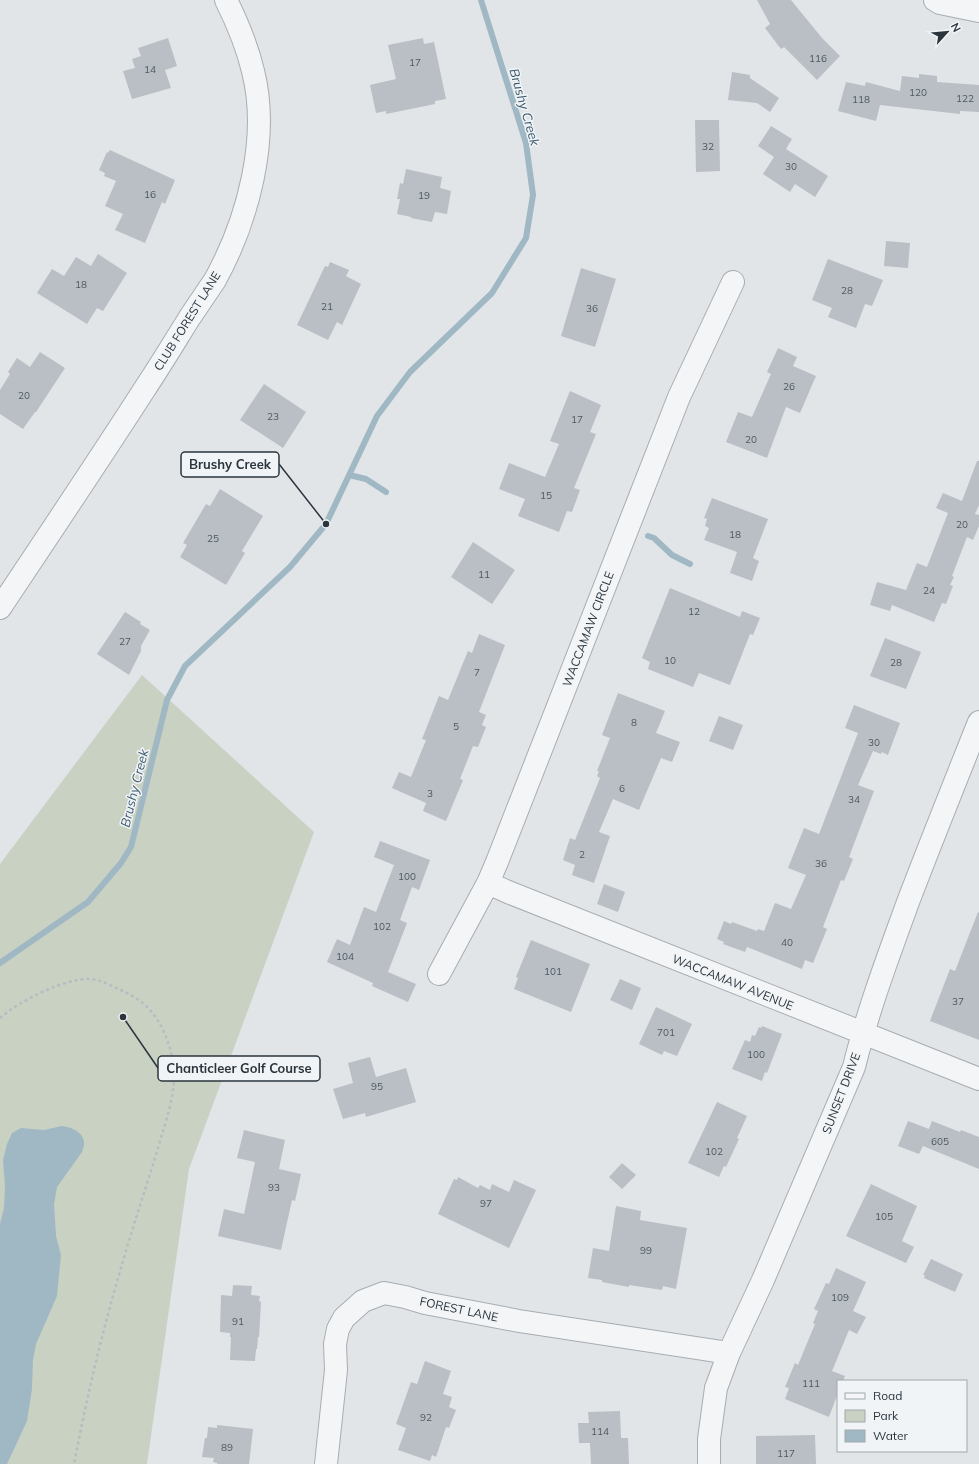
<svg xmlns="http://www.w3.org/2000/svg" width="979" height="1464" font-family="Mulish,sans-serif">
  <rect width="100%" height="100%" fill="#e1e5e8"/>
  <path fill="#c9d1c3" d="M142 675 314 832 189 1169 147 1464H0V864Z"/>
  <path fill="#a0b8c4" d="M62 1126C77 1128 89 1136 82 1152L57 1187 54 1204 56 1236 61 1255 57 1296 36 1344 33 1360 32 1389 27 1421 7 1464H0V1224L4 1208 5 1186 3 1160 7 1144 12 1133 21 1128 44 1130Z"/>
  <g fill="none" stroke-linecap="round" stroke-linejoin="round">
    <path stroke="#a0b8c4" stroke-width="6" d="M349 475 366 479 386 492
      M648 536 654 538 672 555 690 564
      M0 963 88 902 121 863 131 847 167 700 185 666 290 567 326 524 377 416 410 372 492 293 526 238 533 195 526 143 481 0"/>
  </g>
  <path fill="#b9bfc5" d="M757 0H791L822 38 840 56 817 80 784 47 781 49 765 28 770 24Z
    M168 38 177 66 165 70 171 88 132 99 123 71 135 68 132 59 141 56 138 48Z
    M423 38 424 44 434 42 446 99 435 101V104L386 114V111L376 113 370 85 396 79 388 45Z
    M732 72 750 75V78L779 98 770 112 757 103 728 100Z
    M919 74 937 76V82L979 85V112L960 111V114L880 105 876 121 838 111 846 82 865 86 866 82 900 91 902 76 919 78Z
    M695 120H719L720 171 696 172Z
    M771 126 792 139 786 149 828 176 815 197 795 184 790 192 763 174 774 157 758 146Z
    M110 150 175 180 165 204 162 202 145 243 115 230 123 214 105 206 116 181 104 176 105 173 99 170 107 152 108 153Z
    M406 169 442 177 440 188 451 191 447 214 435 212 432 222 411 218V217L397 214 400 199H397L400 183 403 184Z
    M886 241 910 243 908 268 884 266Z
    M98 254 127 273 103 311 97 308 87 324 37 293 52 269 64 276 76 257 91 266Z
    M828 259 883 280 872 306 865 304 856 328 828 317 832 308 812 300Z
    M330 262 349 270 346 276 361 284 342 325 337 322 328 340 297 325 325 266 328 267Z
    M581 268 616 279 595 347 561 336Z
    M778 348 797 357 793 366 816 376 800 413 786 407 767 458 726 442 738 412 752 417 771 374 767 372Z
    M40 352 65 368 36 412H35L23 429 0 414V390L10 374 8 372 17 358 30 367Z
    M264 384 306 412 283 448 240 420Z
    M570 391 601 405 590 432 596 434 574 488 580 490 572 512 567 511 559 532 518 516 525 499 499 489 509 463 545 477 559 444 550 441Z
    M977 461H979V505L975 514 979 515V526L973 540 967 537 952 576 954 577 950 585 953 586 946 604 942 603 934 622 892 605 890 611 870 605 877 582 906 590 917 563 927 567 948 513 936 508 943 493 962 501Z
    M220 489 263 516 242 551 245 553 226 585 180 557 187 545 183 543 206 504 210 506Z
    M712 498 768 519 753 558 759 561 752 581 730 573 737 552 704 540 709 528 705 526 707 519 704 518Z
    M473 542 515 570 492 604 451 577Z
    M670 588 740 617 742 611 760 618 753 635 750 634 730 685 699 673 693 687 648 669 650 662 642 658Z
    M125 612 141 622 140 624 150 630 141 646V651L129 675 97 654Z
    M479 634 505 645 479 712 486 715 482 725 486 727 478 747 473 746 460 779 463 780 446 821 423 811 426 803 392 788 399 772 411 777 426 740 422 739 439 696 448 700 468 651 472 653Z
    M885 638 921 652 906 689 870 676Z
    M618 693 665 711 656 733 680 742 672 762 661 758 639 810 613 799 599 832 610 836 594 883 572 875 575 865 563 860 570 838 575 840 600 778 597 776 599 771H597L610 738 602 735Z
    M854 705 900 723 888 755 882 752 881 754 873 751 858 785 874 791 849 857 853 859 844 881 841 880 823 927 827 929 813 963 805 960 802 969 747 947 745 952 723 944 724 942 717 939 724 921 731 924 732 922 757 931 758 929 764 931 775 903 791 909 806 875 788 868 804 828 819 834 858 733 845 728Z
    M719 716 743 725 733 750 709 741Z
    M380 841 430 860 419 890 412 887 400 920 407 923 388 972 416 984 408 1002 372 986 373 983 327 962 337 939 350 945 364 907 376 912 394 865 374 857Z
    M604 884 625 892 618 912 597 904Z
    M978 912 979 913V1040L930 1021 950 969 955 971Z
    M531 940 590 964 571 1012 514 989 518 978 516 977Z
    M620 979 641 988 632 1010 610 1000Z
    M656 1007 692 1024 677 1056 664 1051 662 1055 639 1044Z
    M762 1026 782 1034 767 1073 765 1072 762 1081 732 1069 745 1040 750 1042 752 1035 755 1036 759 1027 761 1028Z
    M370 1057 376 1077 406 1068 416 1102 366 1117 365 1113 343 1119 333 1089 353 1083 348 1063Z
    M717 1102 747 1116 737 1138 739 1139 726 1167 724 1166 719 1177 688 1163Z
    M908 1121 929 1129 932 1121 960 1132 961 1130 979 1137V1169L923 1146 919 1154 898 1146Z
    M244 1130 285 1140 279 1169 301 1174 295 1201 292 1200 281 1250 218 1236 224 1209 244 1214 255 1162 237 1158Z
    M622 1163 636 1175 622 1189 609 1177Z
    M458 1177 478 1188 480 1185 490 1190 492 1184 509 1192 514 1180 536 1190 509 1248 438 1214 454 1179 457 1180Z
    M871 1184 917 1206 902 1241 914 1247 906 1263 846 1236Z
    M616 1206 641 1211 640 1220 687 1228 676 1289 663 1286 662 1290 629 1285V1287L602 1282V1280L588 1278 593 1248 609 1251Z
    M931 1259 963 1274 955 1292 924 1278 925 1275H923Z
    M836 1268 866 1282 853 1311 866 1317 857 1334 849 1330 832 1371 845 1376 843 1381H838V1393L829 1417 785 1399 789 1388 785 1387 795 1363 798 1365 815 1324 813 1323 818 1311 814 1309 826 1283 829 1284Z
    M233 1285 252 1286 251 1295 260 1296 259 1301 261 1302 259 1337H258L257 1349H256L255 1361 230 1360 231 1337H230V1333L220 1332 221 1295 232 1296Z
    M425 1361 451 1371 443 1394 452 1397 449 1407 456 1410 449 1428 446 1427 436 1457 432 1455 430 1461 398 1450 406 1428 396 1424 411 1382 417 1384Z
    M620 1411 621 1438H628L629 1464H591L590 1443H579L578 1423H589L588 1412Z
    M217 1425 253 1429 249 1464H217V1463L213 1462 214 1458 202 1457 205 1438H207L208 1427 217 1428Z
    M815 1435 816 1464H756V1436Z"/>
  <g fill="none" stroke-linecap="round" stroke-linejoin="round">
    <defs>
      <path id="minor" d="M935 0 940 3 979 11
        M0 608C48 536 97 463 144 390 160 366 175 341 190 317 198 305 207 292 215 280 248 220 270 138 253 71 247 46 237 22 226 0
        M488 883 508 892 979 1079
        M439 974 488 883 497 862 679 397 733 282
        M326 1464 336 1370 335 1344 338 1329 344 1318 363 1301 384 1293 405 1297 425 1303 519 1321 729 1353
        M709 1464V1439L716 1388 729 1353 763 1280 854 1067C868 1010 888 957 908 902 931 842 955 782 979 722"/>
    </defs>
    <use href="#minor" stroke="#a7adb2" stroke-width="24"/>
    <path stroke="#b8bbc0" stroke-width="2.5" stroke-dasharray="3 3" stroke-linecap="butt" d="M0 1018C19 1001 65 978 90 979 98 980 105 982 112 986 123 991 135 996 145 1005 162 1020 173 1049 174 1072 175 1094 167 1117 161 1138 149 1179 135 1219 123 1261 103 1328 87 1396 74 1464"/>
    <use href="#minor" stroke="#f4f5f7" stroke-width="22"/>
  </g>
  <g text-anchor="middle" dominant-baseline="central" stroke-width="3" stroke-linejoin="round" paint-order="stroke">
    <g font-size="10" fill="#4e5860">
      <text x="818" y="58">116</text>
      <text x="415" y="62">17</text>
      <text x="150" y="69">14</text>
      <text x="918" y="92">120</text>
      <text x="965" y="98">122</text>
      <text x="861" y="99">118</text>
      <text x="708" y="146">32</text>
      <text x="791" y="166">30</text>
      <text x="150" y="194">16</text>
      <text x="424" y="195">19</text>
      <text x="81" y="284">18</text>
      <text x="847" y="290">28</text>
      <text x="327" y="306">21</text>
      <text x="592" y="308">36</text>
      <text x="789" y="386">26</text>
      <text x="24" y="395">20</text>
      <text x="273" y="416">23</text>
      <text x="577" y="419">17</text>
      <text x="751" y="439">20</text>
      <text x="546" y="495">15</text>
      <text x="962" y="524">20</text>
      <text x="735" y="534">18</text>
      <text x="213" y="538">25</text>
      <text x="484" y="574">11</text>
      <text x="929" y="590">24</text>
      <text x="694" y="611">12</text>
      <text x="125" y="641">27</text>
      <text x="670" y="660">10</text>
      <text x="896" y="662">28</text>
      <text x="477" y="672">7</text>
      <text x="634" y="722">8</text>
      <text x="456" y="726">5</text>
      <text x="874" y="742">30</text>
      <text x="622" y="788">6</text>
      <text x="430" y="793">3</text>
      <text x="854" y="799">34</text>
      <text x="582" y="854">2</text>
      <text x="821" y="863">36</text>
      <text x="407" y="876">100</text>
      <text x="382" y="926">102</text>
      <text x="787" y="942">40</text>
      <text x="345" y="956">104</text>
      <text x="553" y="971">101</text>
      <text x="958" y="1001">37</text>
      <text x="666" y="1032">701</text>
      <text x="756" y="1054">100</text>
      <text x="377" y="1086">95</text>
      <text x="940" y="1141">605</text>
      <text x="714" y="1151">102</text>
      <text x="274" y="1187">93</text>
      <text x="486" y="1203">97</text>
      <text x="884" y="1216">105</text>
      <text x="646" y="1250">99</text>
      <text x="840" y="1297">109</text>
      <text x="238" y="1321">91</text>
      <text x="811" y="1383">111</text>
      <text x="426" y="1417">92</text>
      <text x="600" y="1431">114</text>
      <text x="227" y="1447">89</text>
      <text x="786" y="1453">117</text>
    </g>
    <g font-size="12" fill="#2b353e" stroke="#f1f4f6">
      <text transform="translate(187 321) rotate(-58)">CLUB FOREST LANE</text>
      <text transform="translate(588 629) rotate(-69)">WACCAMAW CIRCLE</text>
      <text transform="translate(733 982) rotate(22)">WACCAMAW AVENUE</text>
      <text transform="translate(841 1093) rotate(-69)">SUNSET DRIVE</text>
      <text transform="translate(459 1309) rotate(12)">FOREST LANE</text>
    </g>
    <g font-size="13" font-style="italic" fill="#3a596e" stroke="#f1f4f6">
      <text transform="translate(525 107) rotate(74)">Brushy Creek</text>
      <text transform="translate(134 788) rotate(-76)">Brushy Creek</text>
    </g>
  </g>
  <path fill="none" stroke="#2b353e" stroke-width="1.5" d="M326 524L279 464M123 1017L158 1068"/>
  <g fill="#2b353e" stroke="#f1f4f6" stroke-width="1.5">
    <circle cx="326" cy="524" r="4"/>
    <circle cx="123" cy="1017" r="4"/>
  </g>
  <g fill="#f1f4f6" stroke="#2b353e" stroke-width="1.5">
    <rect x="181" y="452" width="98" height="25" rx="4"/>
    <rect x="158" y="1056" width="162" height="25" rx="4"/>
  </g>
  <g font-size="13" text-anchor="middle" font-weight="bold" fill="#2b353e">
    <text x="230" y="469">Brushy Creek</text>
    <text x="239" y="1073">Chanticleer Golf Course</text>
  </g>
  <rect x="837" y="1380" width="130" height="72" fill="#f1f4f6" stroke="#a2a8ac"/>
  <rect x="845" y="1393" width="20" height="6" fill="#f4f5f7" stroke="#a2a8ac"/>
  <text x="873" y="1400" font-size="12" fill="#2b353e">Road</text>
  <rect x="845" y="1410" width="20" height="12" fill="#c9d1c3" stroke="#a2a8ac"/>
  <text x="873" y="1420" font-size="12" fill="#2b353e">Park</text>
  <rect x="845" y="1430" width="20" height="12" fill="#a0b8c4" stroke="#a2a8ac"/>
  <text x="873" y="1440" font-size="12" fill="#2b353e">Water</text>
  <g transform="translate(947 32) rotate(63)" stroke="#f1f4f6" stroke-width="3" paint-order="stroke">
  <path d="M0-3L7 15L0 10L-7 15Z" fill="#2b353e"/>
  <text y="-6" font-size="11" font-weight="bold" text-anchor="middle" fill="#2b353e">N</text>
  </g>
</svg>
